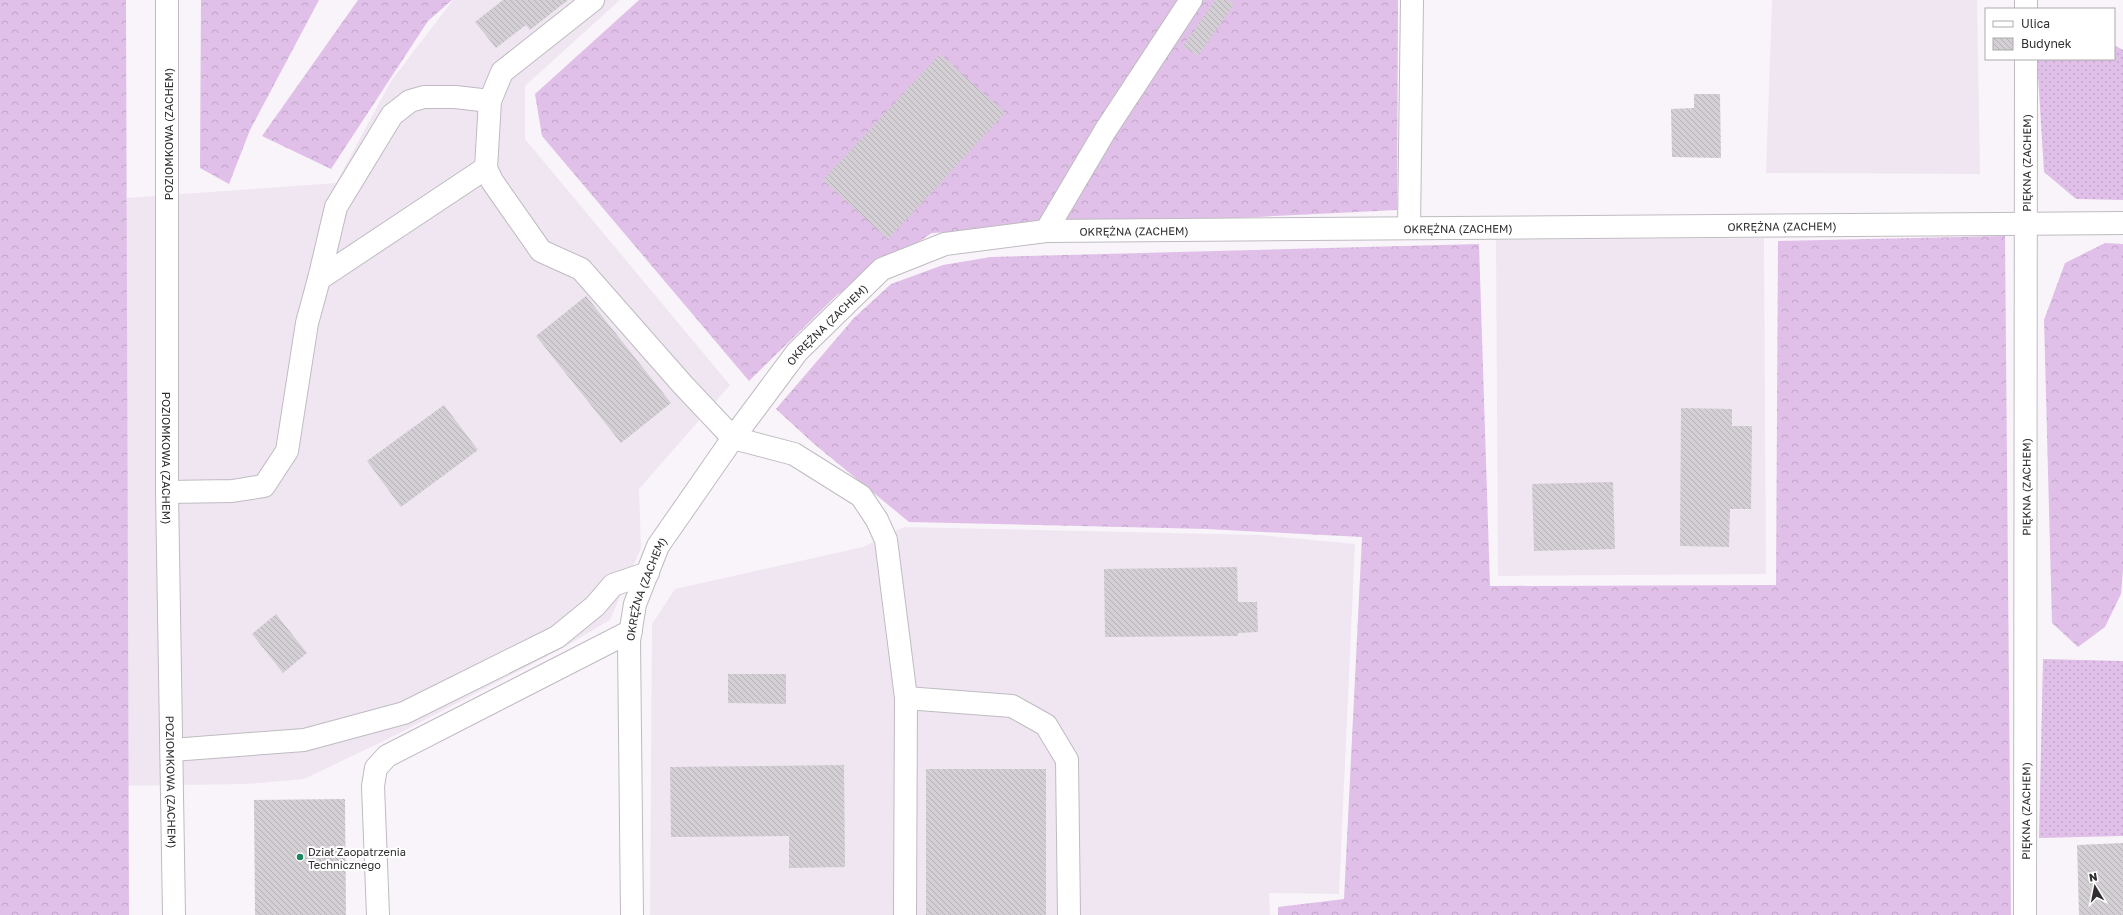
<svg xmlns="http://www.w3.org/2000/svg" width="2123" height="915" font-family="'Golos Text',sans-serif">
  <defs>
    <pattern id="grass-dots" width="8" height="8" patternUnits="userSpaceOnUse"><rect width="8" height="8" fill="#e0c0e8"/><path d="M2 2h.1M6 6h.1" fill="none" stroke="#c0a5c7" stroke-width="1.8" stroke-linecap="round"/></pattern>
    <pattern id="forest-crowns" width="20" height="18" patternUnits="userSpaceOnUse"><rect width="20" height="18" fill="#e0c0e8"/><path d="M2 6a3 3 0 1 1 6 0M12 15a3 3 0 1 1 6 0" fill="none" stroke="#c0a5c7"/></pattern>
    <pattern id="building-back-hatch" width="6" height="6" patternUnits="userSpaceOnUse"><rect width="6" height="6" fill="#d3cfd4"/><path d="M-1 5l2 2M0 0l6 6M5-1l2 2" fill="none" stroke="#b5b2b6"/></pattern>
  </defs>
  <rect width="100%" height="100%" fill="#f9f4fa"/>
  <path fill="#efe6f2" d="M453 0H620L525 86V139L730 385 639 489 641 548 610 620 563 648 394 736 304 779 247 784 108 786 127 198 336 183 391 81Z
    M1772 0H1977L1980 174 1766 173Z
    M1764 238 1766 574 1498 576 1496 240Z
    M904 527 1260 535 1355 544 1339 894 1269 893 1270 915H650L652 624 675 589 863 547Z"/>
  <path fill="url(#grass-dots)" d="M2114 45 2123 50V200L2076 199 2044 172 2037 59H2114Z
    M2043 659 2123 661V836L2039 838Z"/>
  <path fill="url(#forest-crowns)" d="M0 0H126L129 915H0Z
    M201 0H319L250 130 229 184 200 168Z
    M358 0H452L428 21 331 169 262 136Z
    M639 0H1398L1397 210 932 233 837 295 749 381 542 136 535 94Z
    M2005 236 2011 915H1278V907L1344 899 1362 537 1206 529 909 522 813 443 776 409 854 318 891 284 943 265 991 257 1479 244 1490 586 1776 585 1778 241Z
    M2105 243 2123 244V570L2121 594 2105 627 2078 647 2052 623 2044 320 2065 263Z"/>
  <path fill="url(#building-back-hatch)" d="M503 0H568L530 30 526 25 496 48 475 22Z
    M1215 0H1227L1234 4 1198 56 1183 46Z
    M940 54 1005 113 888 239 823 180Z
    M1694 94H1720L1721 158 1672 157 1671 109 1694 108Z
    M586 296 671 403 621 443 536 336Z
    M444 405 478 450 401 507 367 461Z
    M1681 408 1732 409V426H1752L1751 509H1730L1729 547 1680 546Z
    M1613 482 1615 549 1534 551 1532 484Z
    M1237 567 1238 602H1257L1258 632 1238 633V636L1105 637 1104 569Z
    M276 614 307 653 283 673 252 634Z
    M728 674H786V704L728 703Z
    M844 765 845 867 789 868V836L671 837 670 767Z
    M926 769H1046V915H926Z
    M345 799 346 915H255L254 800Z
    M2123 843V915H2079L2077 845Z"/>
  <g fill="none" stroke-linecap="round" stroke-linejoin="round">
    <defs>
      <g id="minor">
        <path id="s1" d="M167 0V492L174 915"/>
        <path d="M593 0 502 72 490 101 486 168 492 181 541 251 581 269 683 385 733 438 794 454 861 496 877 520 886 540 906 698 905 915"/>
        <path d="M2026 0V9"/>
        <path d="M1409 228 1412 0"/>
        <path d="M1046 231 1105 131 1191 0"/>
        <path d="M319 279 336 207 392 115 410 101 424 97H455L490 101"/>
        <path d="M167 492 232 491 264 486 287 451 307 323 319 279 486 168"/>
        <path d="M906 698 1012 706 1046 725 1067 760 1069 915"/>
        <path d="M172 750 304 740 404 713 557 637 595 606 613 585 648 573"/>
        <path d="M378 915 373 786 376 768 387 756 631 631"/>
        <path id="s2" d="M632 915 629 641 635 604 658 546 733 438 797 352 882 269 945 244 1046 231 2123 223"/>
        <path id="s3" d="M2025 915 2026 59"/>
      </g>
    </defs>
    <use href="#minor" stroke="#bfbbc1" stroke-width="24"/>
    <use href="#minor" stroke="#fff" stroke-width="22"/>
  </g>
  <circle fill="#1d8560" stroke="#fff" stroke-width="1.5" cx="300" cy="857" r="4"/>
  <g text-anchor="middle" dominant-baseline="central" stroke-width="4" stroke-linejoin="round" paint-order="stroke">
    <g font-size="11" fill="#302e30" stroke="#fff">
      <text transform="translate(168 134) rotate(-90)">POZIOMKOWA (ZACHEM)</text>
      <text stroke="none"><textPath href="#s3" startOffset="752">PIĘKNA (ZACHEM)</textPath></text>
      <text stroke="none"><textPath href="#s2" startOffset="1637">OKRĘŻNA (ZACHEM)</textPath></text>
      <text stroke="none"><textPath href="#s2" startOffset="1313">OKRĘŻNA (ZACHEM)</textPath></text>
      <text stroke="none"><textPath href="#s2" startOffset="989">OKRĘŻNA (ZACHEM)</textPath></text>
      <text stroke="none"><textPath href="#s2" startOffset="653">OKRĘŻNA (ZACHEM)</textPath></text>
      <text stroke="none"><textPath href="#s1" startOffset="458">POZIOMKOWA (ZACHEM)</textPath></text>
      <text stroke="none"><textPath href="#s3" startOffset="428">PIĘKNA (ZACHEM)</textPath></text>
      <text stroke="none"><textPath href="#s2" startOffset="329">OKRĘŻNA (ZACHEM)</textPath></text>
      <text stroke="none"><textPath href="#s1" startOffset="782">POZIOMKOWA (ZACHEM)</textPath></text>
      <text stroke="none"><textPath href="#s3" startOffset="104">PIĘKNA (ZACHEM)</textPath></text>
    </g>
    <g font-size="11" fill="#302e30" stroke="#fff" text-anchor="start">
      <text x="308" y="851">Dział Zaopatrzenia<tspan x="308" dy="13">Technicznego</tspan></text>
    </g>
  </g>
  <rect x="1985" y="8" width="130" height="52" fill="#ffffff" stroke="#acabac"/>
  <rect x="1993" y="21" width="20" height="6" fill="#ffffff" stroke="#acabac"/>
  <text x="2021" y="28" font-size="12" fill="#302e30">Ulica</text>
  <rect x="1993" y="38" width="20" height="12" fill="url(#building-back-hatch)" stroke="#acabac"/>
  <text x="2021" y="48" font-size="12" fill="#302e30">Budynek</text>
  <g transform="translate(2095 887) rotate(350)" stroke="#ffffff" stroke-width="3" paint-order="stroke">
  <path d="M0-3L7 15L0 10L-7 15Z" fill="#302e30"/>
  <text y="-6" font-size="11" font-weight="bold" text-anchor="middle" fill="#302e30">N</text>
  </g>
</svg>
